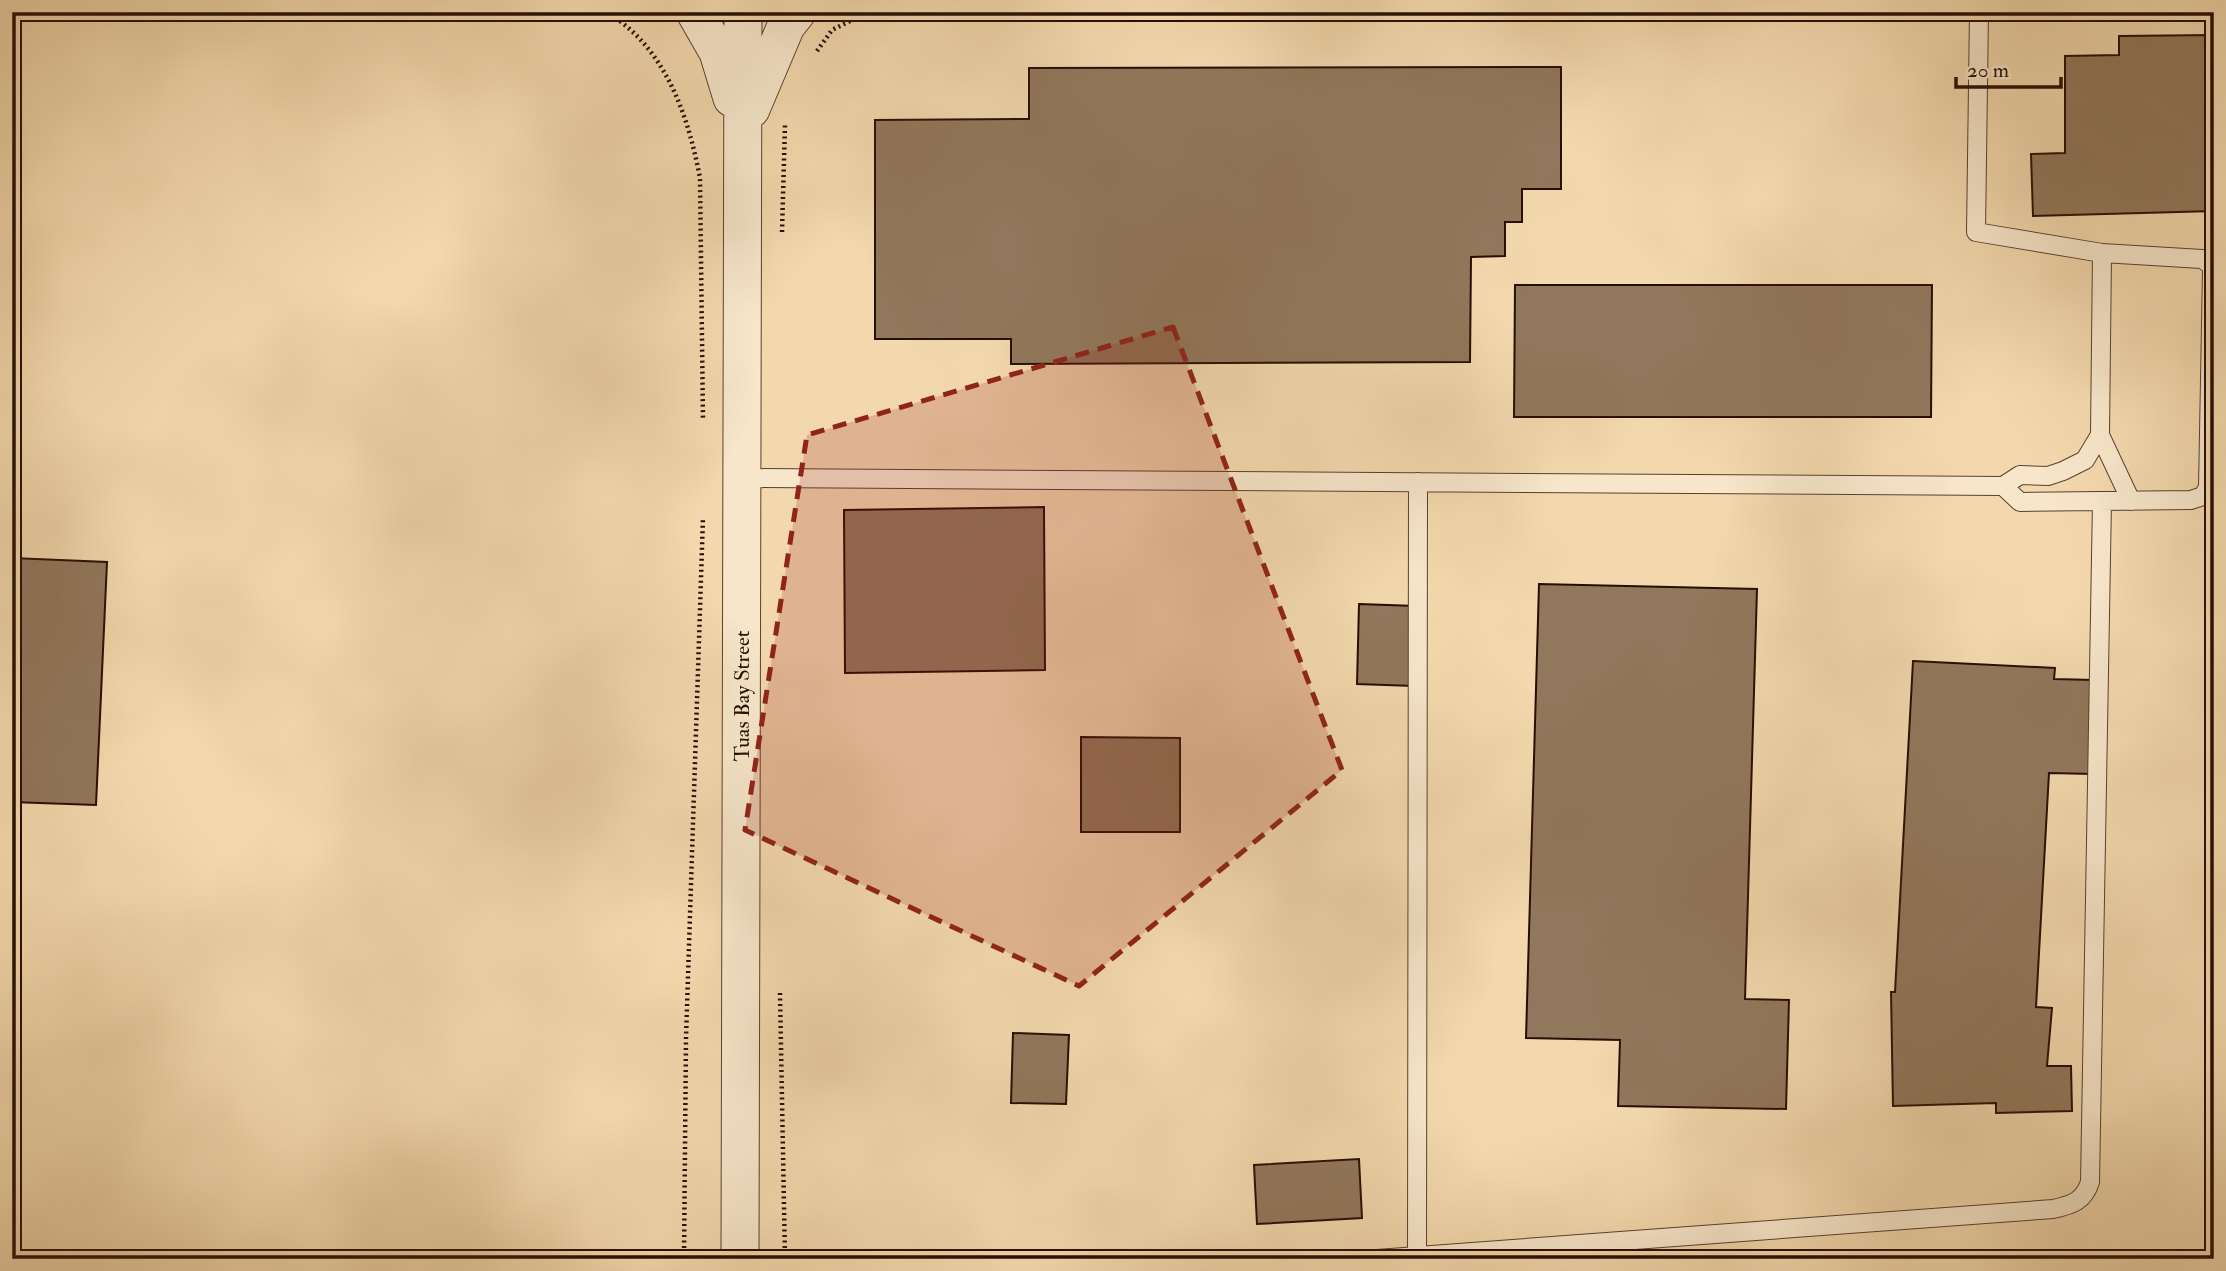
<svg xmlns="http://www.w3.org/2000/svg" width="2226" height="1271" font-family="'IM FELL Double Pica',serif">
  <rect width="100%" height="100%" fill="#f3d8ad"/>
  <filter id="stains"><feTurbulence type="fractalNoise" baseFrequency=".00286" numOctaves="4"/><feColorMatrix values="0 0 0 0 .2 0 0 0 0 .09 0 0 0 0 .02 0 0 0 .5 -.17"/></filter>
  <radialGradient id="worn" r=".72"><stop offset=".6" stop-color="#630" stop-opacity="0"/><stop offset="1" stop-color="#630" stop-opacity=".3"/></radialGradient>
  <path fill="#91775b" stroke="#270e03" stroke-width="2" d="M2214 35V211L2033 216 2031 154 2065 153V56L2119 55V36Z
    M1561 67V189H1522V222H1505V256L1471 257 1470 362 1011 364V339H875V120L1029 119V68Z
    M1515 285H1932L1931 417H1514Z
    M1044 507 1045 670 845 673 844 510Z
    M12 558 107 562 96 805 12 802Z
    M1539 584 1757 589 1745 999 1789 1000 1786 1109 1618 1106 1620 1040 1526 1038Z
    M1359 604 1416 606 1413 686 1357 684Z
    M1913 661 2055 668 2054 679 2094 680 2092 774 2049 773 2036 1007 2052 1008 2047 1066H2071L2072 1111 1996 1113V1103L1893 1106 1891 992H1895Z
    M1081 737 1180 738V832H1081Z
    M1013 1033 1069 1035 1066 1104 1011 1103Z
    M1359 1159 1362 1218 1257 1224 1254 1165Z
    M1683 1255V1259H1636V1256Z"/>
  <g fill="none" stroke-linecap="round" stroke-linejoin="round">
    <defs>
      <path id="lane" d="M1979 12 1976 232 2102 253 2202 259 2211 265 2212 271 2208 487 2203 496 2191 500 2020 502 2003 486
        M2102 253 2100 435 2131 501
        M743 478 2003 486 2020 475 2048 476 2063 471 2085 460 2100 435
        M1417 1256 1418 482
        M1377 1259 2053 1209C2072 1205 2084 1201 2090 1182L2102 501"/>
      <path id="street" d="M695 12 718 52 732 98
        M751 109 786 26 797 12
        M740 1259 743 12"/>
    </defs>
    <use href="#lane" stroke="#5a402e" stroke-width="20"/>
    <use href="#street" stroke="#5a402e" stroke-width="39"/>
    <path stroke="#270e03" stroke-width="4.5" stroke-dasharray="2 3.5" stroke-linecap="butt" d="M606 12C665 46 688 115 700 178L703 421
      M12 20 239 12
      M817 51 832 30 868 12
      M782 232 785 125
      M780 993 785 1259
      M684 1259 686 1038 703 517"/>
    <use href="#lane" stroke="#f7e6ca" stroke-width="18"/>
    <use href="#street" stroke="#f7e6ca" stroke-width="37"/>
  </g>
  <path fill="#8f2418" fill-opacity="0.2" stroke="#8f2418" stroke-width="5" stroke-dasharray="14 9" stroke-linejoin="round" d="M1173 327 1342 770 1079 986 745 830 807 435Z"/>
  <g text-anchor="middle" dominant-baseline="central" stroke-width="5" stroke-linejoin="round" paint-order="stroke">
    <g font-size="21" fill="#270e03" stroke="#f7e6ca">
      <text transform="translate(742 696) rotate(-90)">Tuas Bay Street</text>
    </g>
  </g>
  <rect width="2226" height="1271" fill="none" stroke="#f3d8ad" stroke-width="42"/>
  <rect x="14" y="14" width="2198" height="1243" fill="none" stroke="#270e03" stroke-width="3.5"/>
  <rect x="21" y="21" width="2184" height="1229" fill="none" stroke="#270e03" stroke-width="2"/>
  <path d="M1956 77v10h105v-10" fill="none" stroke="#270e03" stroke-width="3.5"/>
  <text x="1967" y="77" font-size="21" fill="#270e03" stroke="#f7e6ca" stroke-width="5" paint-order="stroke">20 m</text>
  <rect width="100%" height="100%" filter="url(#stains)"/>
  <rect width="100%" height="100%" fill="url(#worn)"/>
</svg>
